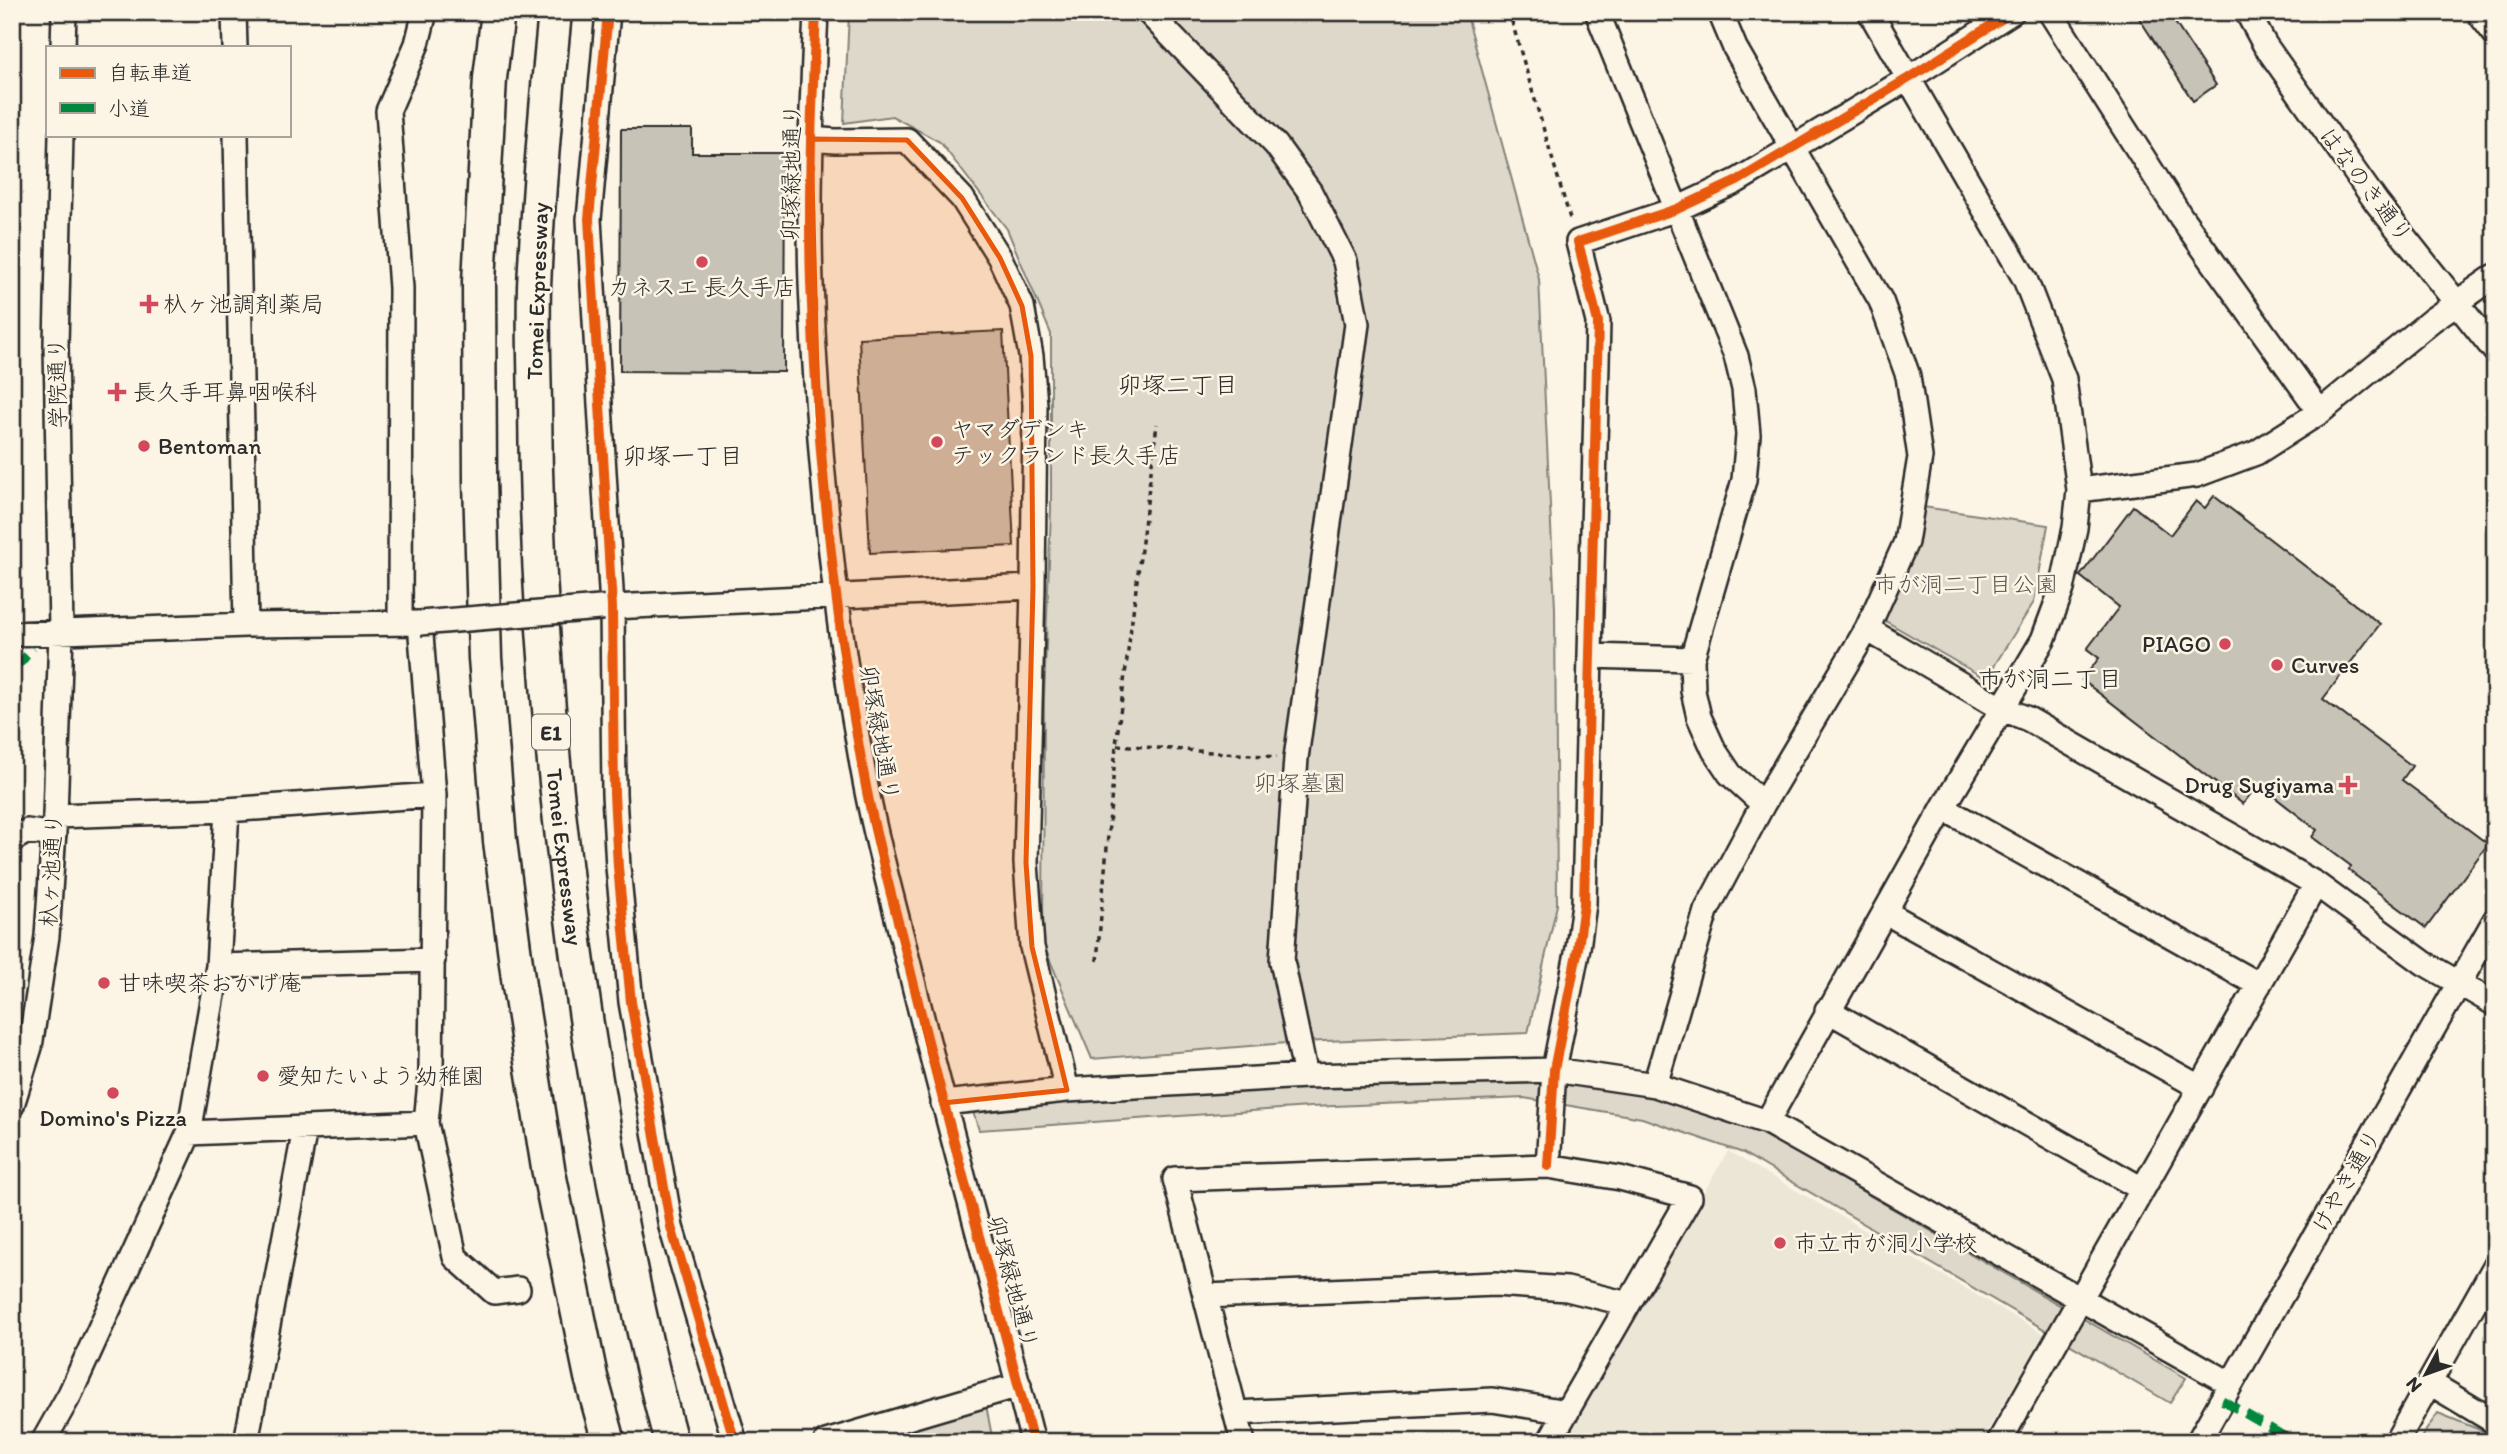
<svg xmlns="http://www.w3.org/2000/svg" width="2507" height="1454" font-family="Itim,'Klee One',sans-serif">
  <rect width="100%" height="100%" fill="#fcf5e5"/>
  <filter id="ink" filterUnits="userSpaceOnUse"><feTurbulence type="fractalNoise" baseFrequency=".0143" numOctaves="2"/><feDisplacementMap in="SourceGraphic" scale="14" xChannelSelector="R" yChannelSelector="G"/><feConvolveMatrix kernelMatrix="1 2 1 2 8 2 1 2 1" color-interpolation-filters="sRGB"/></filter>
  <g filter="url(#ink)">
    <path fill="#ece6d7" d="M1728 1151 2044 1334 1981 1442H1559Z"/>
    <path fill="#ded8ca" stroke="#84827a" stroke-width="2" d="M849 12H1466L1539 279 1555 608 1557 905 1528 1033 1299 1042 1092 1059 1043 944 1044 698 1051 509V334L1007 229 940 142 892 116 844 123Z
      M1916 506 2048 525 2034 602 1986 679 1877 616Z
      M1530 1076 1650 1092 1758 1131 2186 1378 2170 1403 1743 1153 1642 1118 1524 1098 1310 1107 979 1130 972 1109 1310 1086Z
      M986 1405 993 1442H875Z
      M2438 1413 2495 1436V1442H2418Z"/>
    <path fill="#c8c3b7" stroke="#2b2b2b" stroke-width="2" d="M2135 12H2168L2216 85 2193 101Z
      M621 129H692V153H785L784 372 620 371Z
      M1003 331 1014 546 870 553 859 338Z
      M2214 496 2380 624 2323 699 2412 766 2402 780 2488 844 2426 928 2348 870 2351 866 2312 837 2317 830 2258 784 2243 804 2082 680 2099 658 2087 649 2119 607 2080 576 2133 506 2170 535 2196 501 2205 508Z"/>
    <g fill="none" stroke-linecap="round" stroke-linejoin="round">
      <defs>
        <path id="minor" d="M234 12 235 47
          M608 12 589 219 612 607 614 794 618 867 631 1002 671 1227 735 1442
          M816 12C812 102 808 192 811 283 817 448 834 614 864 776 875 838 893 900 908 961 947 1122 992 1281 1033 1442
          M1148 12 1276 145 1310 192 1345 261 1357 324 1296 758 1282 961 1306 1076
          M1597 12 1736 356 1744 389 1748 435 1744 480 1692 659 1693 691 1699 717 1714 750 1730 774 1763 804
          M2050 12 2181 217 2320 412
          M2247 12 2265 45 2377 203 2495 351
          M2478 12 2495 34
          M63 47 64 12
          M236 135 246 625
          M811 139 835 141 907 140 962 198 1000 258 1022 306 1031 356 1035 405 1033 587 1026 863 1032 947 1067 1090
          M2079 490 2197 475 2256 453 2320 412 2432 320 2495 276
          M612 607 1033 587
          M400 623 401 288 388 111 417 44 425 12
          M1867 629 2003 709 2028 719 2316 884 2424 963 2495 1004
          M12 634 246 625 420 623 434 795 431 1071 426 1123 455 1257 494 1292 518 1289
          M1590 656 1692 659
          M1943 808 2259 985
          M55 816 227 810 434 795
          M12 840 27 831 54 835
          M1885 912 2201 1088
          M218 966 433 960
          M1827 1010 2142 1189
          M1655 1085 1706 911 1763 804 1867 629 1906 542 1920 457 1908 376 1881 301 1735 48 1720 12
          M943 1103 1067 1090 1306 1076 1554 1070 1655 1085 1767 1122 2231 1384
          M12 1105 30 1047 47 936 55 816 61 632 56 345 61 135
          M1767 1122 1943 808 2043 640 2062 589 2075 528 2079 490 2064 379 2025 279 1870 12
          M189 1133 426 1123
          M1548 1166 1554 1070 1578 948 1584 904 1598 322 1578 242 1677 209 1737 181 1909 78 2012 12
          M1205 1296 1495 1284 1567 1289 1628 1304
          M2430 1383 2495 1422
          M1237 1413 1492 1400 1567 1412
          M43 1442 70 1394 189 1133 218 966 227 810
          M246 1442 305 1129
          M826 1442 1019 1385
          M1243 1442 1175 1179 1548 1166 1620 1178 1690 1197 1549 1442
          M1999 1442 2316 884
          M2198 1442 2495 920
          M2396 1442 2495 1266"/>
        <g id="highway">
          <path d="M498 12 490 78 479 282 480 480 485 658 500 841 519 986 548 1168 591 1377 609 1442"/>
          <path id="s1" d="M555 12C546 103 538 195 534 287 533 325 534 364 535 403 536 615 556 827 589 1037 611 1173 635 1309 671 1442"/>
        </g>
      </defs>
      <use href="#minor" stroke="#2b2b2b" stroke-width="28"/>
      <use href="#highway" stroke="#2b2b2b" stroke-width="37"/>
      <path stroke="#2b2b2b" stroke-width="3.5" stroke-dasharray="5 5" stroke-linecap="butt" d="M1509 12 1571 222
        M1117 745 1277 757
        M1097 961 1116 745 1157 424
        M2254 1437 2263 1442"/>
      <use href="#minor" stroke="#fcf5e5" stroke-width="23"/>
      <use href="#highway" stroke="#fcf5e5" stroke-width="32"/>
      <defs>
        <path id="minor-bridge" d="M420 623 612 607"/>
      </defs>
      <use href="#minor-bridge" stroke="#2b2b2b" stroke-width="28" stroke-linecap="butt"/>
      <use href="#minor-bridge" stroke="#fcf5e5" stroke-width="23"/>
      <path stroke="#00873e" stroke-width="9" stroke-dasharray="18 9" stroke-linecap="butt" d="M12 662H21L33 648
        M2222 1400 2294 1442"/>
      <defs>
        <path id="cycleway" d="M608 12 589 219 612 607 614 794 618 867 631 1002 671 1227 735 1442
          M816 12C812 102 808 192 811 283 817 448 834 614 864 776 875 838 893 900 908 961 947 1122 992 1281 1033 1442
          M1548 1166 1554 1070 1578 948 1584 904 1598 322 1578 242 1677 209 1737 181 1909 78 2012 12"/>
      </defs>
      <use href="#cycleway" stroke="#fcf5e5" stroke-width="15"/>
      <use href="#cycleway" stroke="#e8590c" stroke-width="10"/>
    </g>
  </g>
  <path fill="#e8590c" fill-opacity="0.2" stroke="#e8590c" stroke-width="5" stroke-linejoin="round" d="M811 139 907 140 962 198 1000 258 1022 306 1031 356 1033 587 1026 863 1032 947 1067 1090 943 1103 864 779 836 596 818 414Z"/>
  <g fill="#d1495b" stroke="#fcf5e5" stroke-width="2.5">
    <circle cx="702" cy="262" r="7"/>
    <path d="M145.5 293.5h7v7h7v7h-7v7h-7v-7h-7v-7h7z"/>
    <path d="M113.5 381.5h7v7h7v7h-7v7h-7v-7h-7v-7h7z"/>
    <circle cx="937" cy="442" r="7"/>
    <circle cx="144" cy="446" r="7"/>
    <circle cx="2225" cy="644" r="7"/>
    <circle cx="2277" cy="665" r="7"/>
    <path d="M2344.5 774.5h7v7h7v7h-7v7h-7v-7h-7v-7h7z"/>
    <circle cx="104" cy="983" r="7"/>
    <circle cx="263" cy="1076" r="7"/>
    <circle cx="113" cy="1093" r="7"/>
    <circle cx="1780" cy="1243" r="7"/>
  </g>
  <g text-anchor="middle" dominant-baseline="central" stroke-width="5" stroke-linejoin="round" paint-order="stroke">
    <rect fill="#fcf5e5" stroke="#6a6863" stroke-width="2" x="532" y="714.5" width="38" height="35" rx="5"/>
    <g font-size="21" font-weight="bold" fill="#2b2b2b">
      <text x="551" y="732">E1</text>
    </g>
    <g font-size="23" fill="#2b2b2b" stroke="#fcf5e5">
      <text transform="translate(791 172) rotate(-89)">卯塚緑地通り</text>
      <text transform="translate(2366 185) rotate(53)">はなのき通り</text>
      <text transform="translate(537 291) rotate(-88)">Tomei Expressway</text>
      <text transform="translate(57 383) rotate(-91)">学院通り</text>
      <text transform="translate(880 733) rotate(80)">卯塚緑地通り</text>
      <text stroke="none"><textPath href="#s1" startOffset="847">Tomei Expressway</textPath></text>
      <text transform="translate(51 870) rotate(-87)">杁ヶ池通り</text>
      <text transform="translate(2346 1181) rotate(-60)">けやき通り</text>
      <text transform="translate(1013 1282) rotate(75)">卯塚緑地通り</text>
    </g>
    <g font-size="23" fill="#2b2b2b" stroke="#fcf5e5" text-anchor="start">
      <text x="702" y="287" text-anchor="middle">カネスエ 長久手店</text>
      <text x="163" y="304">杁ヶ池調剤薬局</text>
      <text x="133" y="392">長久手耳鼻咽喉科</text>
      <text x="951" y="429">ヤマダデンキ<tspan x="951" dy="26">テックランド長久手店</tspan></text>
      <text x="158" y="446">Bentoman</text>
      <text x="2211" y="644" text-anchor="end">PIAGO</text>
      <text x="2291" y="665">Curves</text>
      <text x="2334" y="785" text-anchor="end">Drug Sugiyama</text>
      <text x="118" y="983">甘味喫茶おかげ庵</text>
      <text x="277" y="1076">愛知たいよう幼稚園</text>
      <text x="113" y="1118" text-anchor="middle">Domino's Pizza</text>
      <text x="1794" y="1243">市立市が洞小学校</text>
    </g>
    <g font-size="23" fill="#585653" stroke="#fcf5e5">
      <text x="1966" y="584">市が洞二丁目公園</text>
      <text x="1300" y="783">卯塚墓園</text>
    </g>
    <g font-size="24" fill="#2b2b2b" stroke="#fcf5e5">
      <text x="1178" y="384">卯塚二丁目</text>
      <text x="683" y="455">卯塚一丁目</text>
      <text x="2050" y="678">市が洞二丁目</text>
    </g>
  </g>
  <rect width="2507" height="1454" fill="none" stroke="#fcf5e5" stroke-width="42"/>
  <rect x="21" y="21" width="2465" height="1412" fill="none" stroke="#2b2b2b" stroke-width="2.5" filter="url(#ink)"/>
  <rect x="46" y="46" width="245" height="91" fill="#fcf5e5" stroke="#a8a49b" stroke-width="2"/>
  <rect x="60" y="68" width="35" height="10" fill="#e8590c" stroke="#a8a49b" stroke-width="2"/>
  <text x="108" y="80" font-size="21" fill="#2b2b2b">自転車道</text>
  <rect x="60" y="103" width="35" height="10" fill="#00873e" stroke="#a8a49b" stroke-width="2"/>
  <text x="108" y="116" font-size="21" fill="#2b2b2b">小道</text>
  <g transform="translate(2426 1374) rotate(229)" stroke="#fcf5e5" stroke-width="5" paint-order="stroke">
  <path d="M0-5L12 26L0 18L-12 26Z" fill="#2b2b2b"/>
  <text y="-10" font-size="19" font-weight="bold" text-anchor="middle" fill="#2b2b2b">N</text>
  </g>
</svg>
